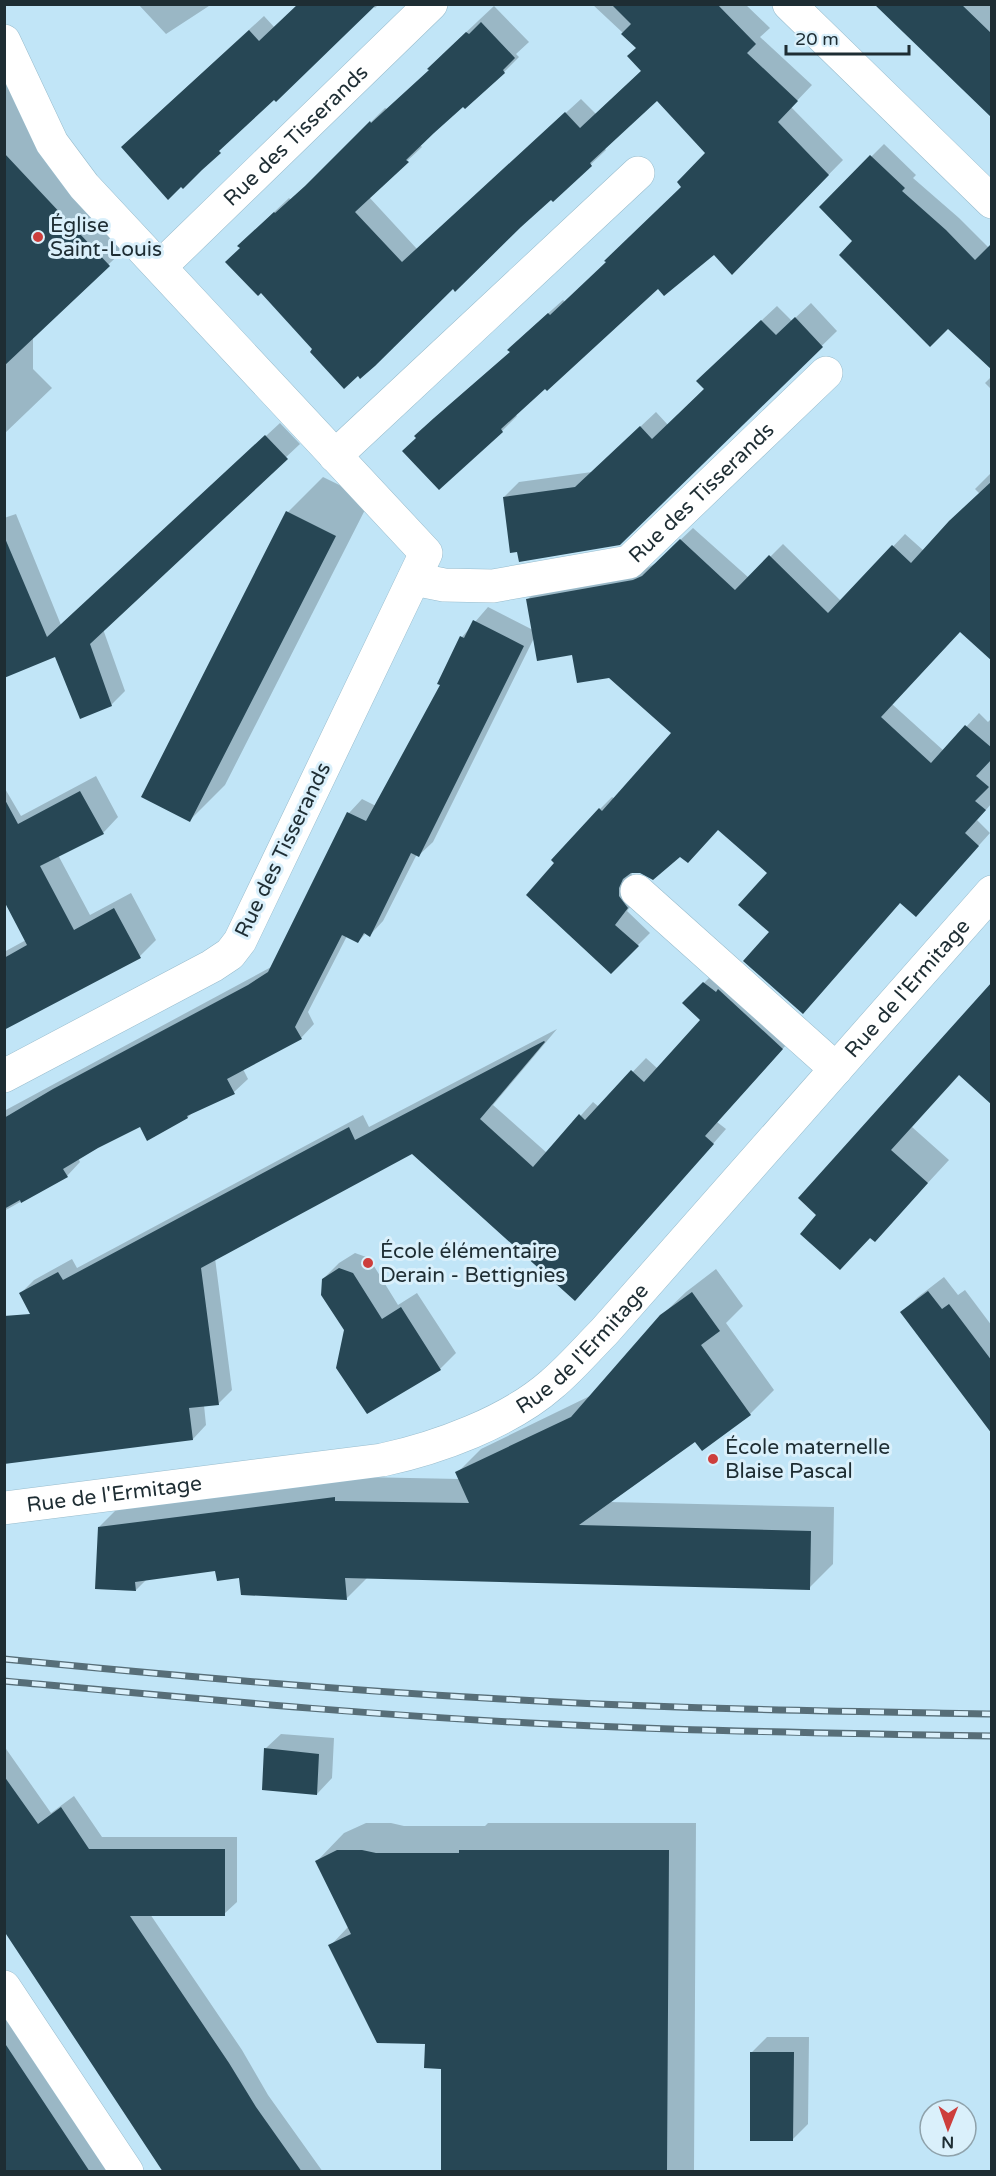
<svg xmlns="http://www.w3.org/2000/svg" width="996" height="2176" font-family="'Varela Round',sans-serif">
  <rect width="100%" height="100%" fill="#c1e5f7"/>
  <path fill="#0003" d="M138 4H212L166 34Z
    M303 4H379L375 8 373 6 233 136 201 169 137 133 264 16 275 28Z
    M592 4H745L770 28 760 37 812 85 791 107 843 160 732 273 714 253 658 287 515 414 517 416 502 431 439 488 417 438 431 421 511 351 524 335 563 300 565 302 608 262 683 186 707 153 657 99 604 148 606 150 553 200 551 198 453 287 314 349 241 248 254 231 289 198 291 200 321 172 385 108 387 109 430 70 443 54 494 6 529 42 516 54 519 57 504 72 465 107 463 105 420 145 422 147 407 161 369 197 417 249 581 99 596 114 642 70 638 47Z
    M876 4H992V116Z
    M4 64 130 244 33 336V369L52 388 4 434Z
    M884 144 916 175 913 178 959 218 989 248 992 368 821 207Z
    M811 303 837 331 619 543 504 497 519 482 592 472 656 412 668 425 705 388 713 366 777 306 792 321Z
    M992 376V390L985 383Z
    M280 423 300 444 103 629 125 691 111 705 56 655 4 665V518L16 514 61 625Z
    M992 472V659L960 630 892 704 944 751 979 713 988 722 992 718V803L977 820 990 833 928 902H901L771 932 770 873 719 828 680 855 641 871 632 872 631 883 639 895 627 911 650 933 611 972 600 809 612 797 615 799 673 732 609 676 573 654 534 638 433 842 419 855 417 854 383 921 370 935 366 933 358 942 347 936 308 1012 314 1024 301 1038 243 1069 248 1079 234 1092 193 1112 188 1117 148 1139 140 1125 78 1158 80 1162 67 1176 4 1211V1111L273 966 349 813 362 799 376 806 442 685 462 637 488 607 533 630 527 600 540 587 647 568 656 563 693 528 749 578 783 544 841 601 905 534 924 551 980 494 975 489Z
    M323 477 370 500 225 785 190 820 288 512Z
    M96 776 118 817 103 833 58 855 90 915 131 893 156 940 140 956 4 1028V952L26 940 4 899V787L21 816Z
    M718 969 796 1034 717 1122 726 1129 589 1285 412 1152 215 1258 232 1390 218 1404 204 1405 206 1425 193 1439 36 1322 21 1293 34 1280 72 1259 77 1268 363 1115 369 1127 557 1029 493 1105 547 1153 593 1102 599 1107 646 1058 658 1069 702 1020 684 1003Z
    M960 1074 912 1127 949 1160 875 1240 871 1237 840 1268 802 1234Z
    M355 1253 369 1258 398 1305 417 1293 456 1353 440 1369 367 1412 346 1330 323 1279 339 1263Z
    M716 1269 743 1306 726 1323 774 1390 750 1414 702 1449 695 1440 609 1502 834 1507 833 1564 809 1588 368 1577 347 1598 241 1577 217 1570 147 1579 136 1590 99 1527 123 1503 359 1477 460 1479 457 1473 481 1449 592 1395 661 1316 686 1292Z
    M944 1277 958 1295 965 1290 992 1326V1433L902 1312 918 1297Z
    M281 1734 334 1738 332 1778 317 1794 265 1749Z
    M4 1746 51 1813 74 1796 102 1837H237V1902L224 1914H150L242 2050 268 2095 323 2172H164L4 1927Z
    M366 1823H391L404 1826H485L488 1823H696L694 2172H442L443 2068 426 2042 330 1946 349 1926 317 1861 344 1833Z
    M4 2008 112 2172H4Z
    M767 2037H809L808 2124 792 2140 751 2053Z"/>
  <path fill="#274755" d="M298 4H377L276 102 274 100 219 151 221 153 202 170 183 189 181 187 168 200 121 147 249 30 259 41Z
    M611 4H717L756 44 747 53 798 101 778 122 829 175 732 275 714 255 664 296 658 289 547 391 545 389 501 429 503 432 439 490 402 451 416 438 414 436 434 418 510 352 507 350 548 313 550 315 606 262 604 261 681 187 677 182 705 153 657 101 590 163 592 166 553 202 551 200 521 227 455 292 453 289 375 366 360 379 358 376 344 389 310 352 312 349 261 293 258 296 225 262 240 248 237 246 274 212 275 213 305 186 370 121 371 123 429 70 427 69 466 32 469 34 481 22 515 58 503 70 505 73 465 109 463 107 434 133 406 160 409 162 355 212 402 262 565 112 580 128 641 71 627 56 636 48 621 34 631 24Z
    M874 4H961L992 34V118Z
    M4 153 110 266 4 366Z
    M870 155 905 188 902 191 946 230 975 260 992 243V370L948 329 930 347 839 255 852 241 819 207Z
    M795 317 823 347 620 545 519 562 517 552 510 553 503 497 575 487 640 426 652 439 704 389 696 381 761 320 776 335Z
    M265 435 288 459 90 644 112 706 80 719 55 657 4 678V536L47 637Z
    M992 481V661L960 632 881 717 931 763 965 725 992 748V759L976 776 989 787 975 801 986 810 965 833 979 846 916 917 900 903 803 1014 743 961 769 932 738 905 767 873 718 830 688 863 680 857 653 880 640 873H631L623 879 619 888V896L628 908 615 925 639 946 611 974 526 895 554 863 551 860 599 808 602 811 671 733 609 678 577 683 572 655 537 661 526 599 633 580 642 576 680 539 735 590 769 555 828 613 892 545 911 563 949 521Z
    M286 511 336 536 190 822 141 797Z
    M473 620 524 646 419 857 411 853 370 937 364 933 358 943 342 935 295 1027 302 1039 227 1079 235 1094 187 1116 188 1118 147 1141 140 1127 98 1148 63 1169 68 1177 21 1203 20 1200 4 1209V1118L53 1089 248 985 268 972 347 812 366 821 440 685 437 684 460 636 464 638Z
    M80 791 104 834 40 866 74 930 114 908 141 958 4 1030V958L27 945 4 901V798L18 824Z
    M703 982 716 992 718 989 783 1049 705 1136 714 1144 575 1301 412 1154 201 1268 219 1405 189 1408 193 1440 4 1464V1316L30 1314 19 1293 58 1272 63 1280 349 1127 355 1140 544 1041 545 1042 480 1119 533 1167 579 1114 585 1120 631 1070 644 1082 700 1020 682 1003Z
    M992 982V1105L959 1075 891 1150 928 1183 875 1242 870 1238 840 1270 800 1234 816 1215 798 1198Z
    M339 1268 353 1273 382 1319 401 1307 441 1370 367 1414 336 1368 344 1330 321 1295 322 1279Z
    M928 1291 942 1309 949 1304 992 1361V1434L900 1312Z
    M692 1292 720 1331 701 1345 751 1415 702 1451 695 1442 579 1525 811 1531 810 1590 345 1578 347 1600 241 1595 239 1578 217 1581 215 1571 135 1582 136 1591 95 1589 98 1527 335 1497V1501L469 1503 455 1472 571 1417 660 1315Z
    M264 1748 319 1754 317 1795 262 1790Z
    M4 1776 38 1824 61 1807 89 1849H225V1916H130L229 2063 256 2107 302 2172H163L4 1931Z
    M337 1850H362L376 1853H459V1850H669L667 2172H441V2069L424 2068 425 2044 377 2043 328 1945 351 1934 315 1861Z
    M4 2042 90 2172H4Z
    M750 2052H794L793 2141H750Z"/>
  <g fill="none" stroke-linecap="round" stroke-linejoin="round">
    <defs>
      <g id="minor">
        <path d="M789 4 992 202"/>
        <path d="M4 41 52 143 84 186 426 553 240 941 230 954 212 966 4 1076"/>
        <path id="s1" d="M160 267 431 4"/>
        <path d="M335 456 638 173"/>
        <path id="s2" d="M414 579 444 585 493 586 629 562 826 373"/>
        <path d="M637 891 836 1069"/>
        <path id="s3" d="M4 1508 382 1460C438 1448 509 1422 552 1384 571 1368 587 1349 604 1332L992 892"/>
        <path d="M4 1987 127 2172"/>
      </g>
    </defs>
    <use href="#minor" stroke="#98bccd" stroke-width="34"/>
    <use href="#minor" stroke="#fff" stroke-width="33"/>
    <defs>
      <path id="rail" d="M4 1659C176 1676 348 1691 520 1700 677 1709 834 1711 992 1714
        M4 1681C201 1699 397 1718 594 1726 726 1732 859 1734 992 1736"/>
    </defs>
    <use href="#rail" stroke="#576e78" stroke-width="7"/>
    <use href="#rail" stroke="#daf0fb" stroke-width="4.5" stroke-dasharray="14" stroke-linecap="butt"/>
  </g>
  <g fill="#cd3e3c" stroke="#daf0fb" stroke-width="2">
    <circle cx="38" cy="237" r="6"/>
    <circle cx="368" cy="1263" r="6"/>
    <circle cx="713" cy="1459" r="6"/>
  </g>
  <g text-anchor="middle" dominant-baseline="central" stroke-width="6" stroke-linejoin="round" paint-order="stroke">
    <g font-size="21" fill="#1e2d33" stroke="#daf0fb">
      <text stroke="none"><textPath href="#s1" startOffset="189">Rue des Tisserands</textPath></text>
      <text stroke="none"><textPath href="#s2" startOffset="318">Rue des Tisserands</textPath></text>
      <text transform="translate(283 850) rotate(-64)">Rue des Tisserands</text>
      <text stroke="none"><textPath href="#s3" startOffset="1101">Rue de l'Ermitage</textPath></text>
      <text stroke="none"><textPath href="#s3" startOffset="615">Rue de l'Ermitage</textPath></text>
      <text stroke="none"><textPath href="#s3" startOffset="111">Rue de l'Ermitage</textPath></text>
    </g>
    <g font-size="21" fill="#1e2d33" stroke="#daf0fb" text-anchor="start">
      <text x="50" y="225">Église<tspan x="50" dy="24">Saint-Louis</tspan></text>
      <text x="380" y="1251">École élémentaire<tspan x="380" dy="24">Derain - Bettignies</tspan></text>
      <text x="725" y="1447">École maternelle<tspan x="725" dy="24">Blaise Pascal</tspan></text>
    </g>
  </g>
  <rect width="996" height="2176" fill="none" stroke="#1e2d33" stroke-width="12"/>
  <g transform="translate(948 2128) rotate(181)"><circle r="28" fill="#daf0fb" stroke="#8fa2ab" stroke-width="1.5"/>
  <path d="M0-4.5L10 22L0 15L-10 22Z" fill="#cd3e3c"/>
  <text y="-9" font-size="16" font-weight="bold" text-anchor="middle" fill="#1e2d33">N</text>
  </g>
  <path d="M786 45v9h123v-9" fill="none" stroke="#1e2d33" stroke-width="3"/>
  <text x="795" y="45" font-size="18" fill="#1e2d33" stroke="#daf0fb" stroke-width="4.5" paint-order="stroke">20 m</text>
</svg>
